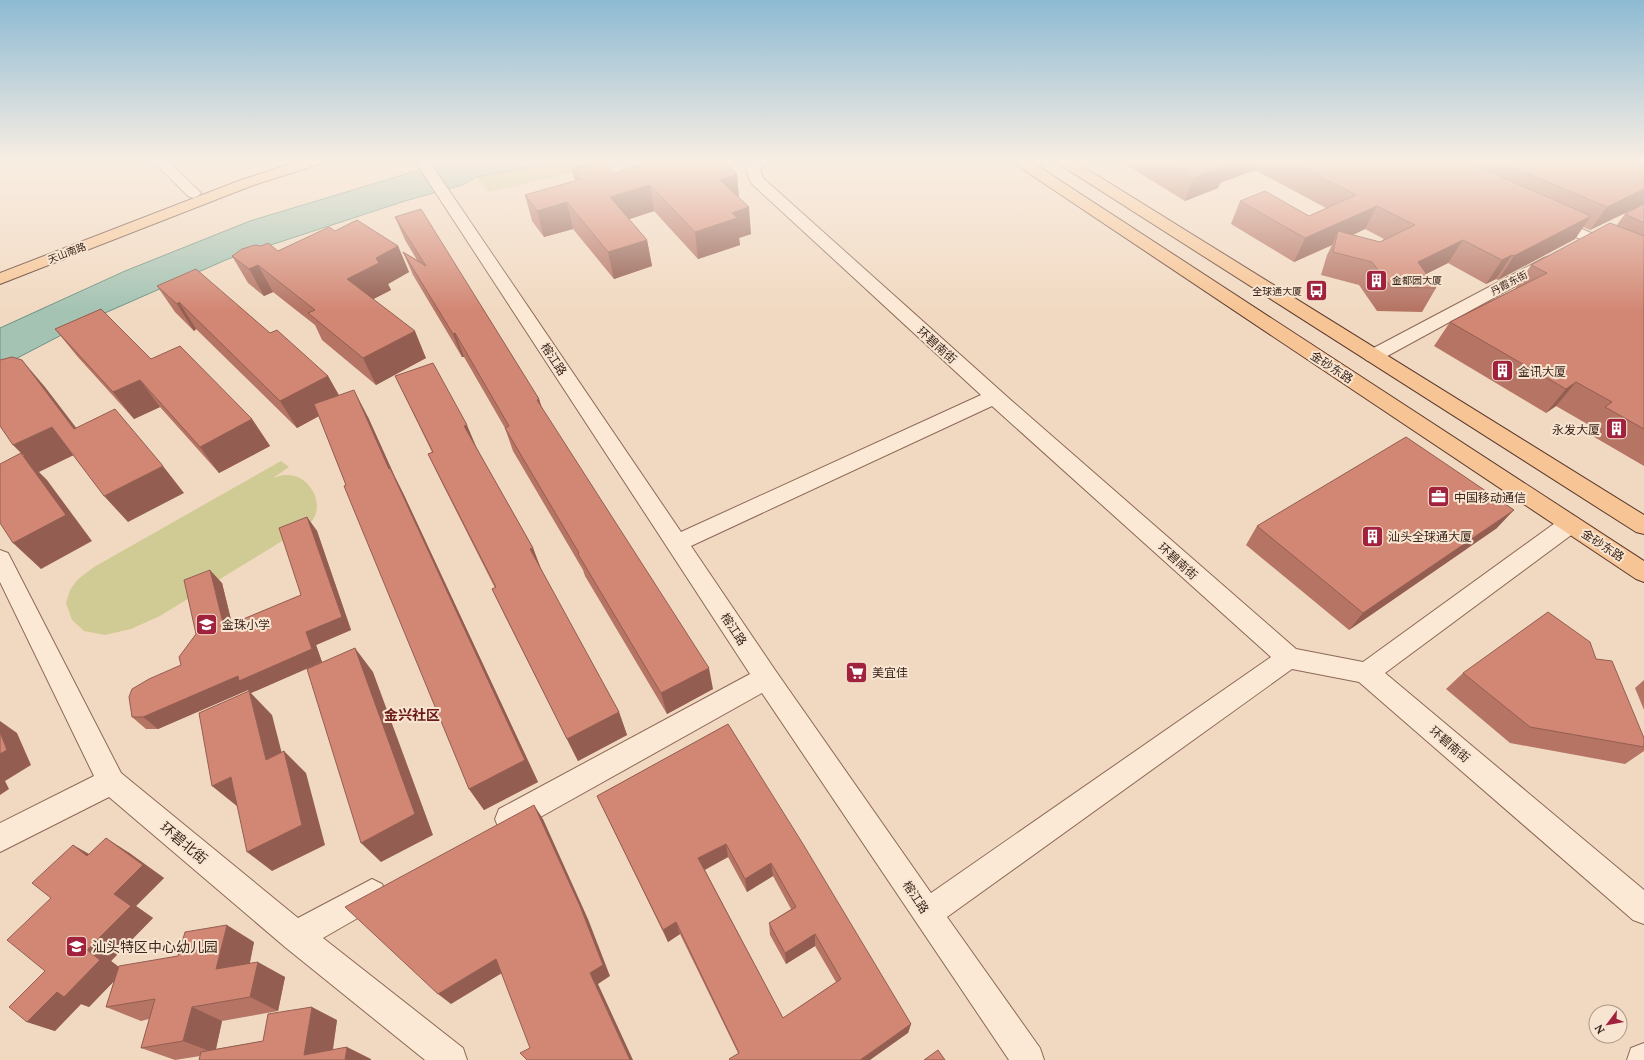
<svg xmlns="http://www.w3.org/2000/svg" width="1644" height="1060" font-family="Lora,'Noto Sans SC',serif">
  <rect width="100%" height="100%" fill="#f1d9c1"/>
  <path fill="#d0cb94" d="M562 161H624L488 192 477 177Z
    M281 461 289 467 273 478C277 477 281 475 285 475 307 473 324 499 314 518 311 523 304 527 300 530L160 616 131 629 105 635 84 631 72 620 66 603 70 590 77 580 94 567Z"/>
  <path fill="#a4c3b3" stroke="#6a9280" d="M449 161H562L477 177 462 185 405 201 228 259 98 316 0 367V328L125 271 250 221Z"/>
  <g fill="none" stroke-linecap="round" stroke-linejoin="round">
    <defs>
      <path id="minor" d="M153 161H168L198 190 201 193 198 196 193 198 188 196Z
        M415 161H429L681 532 981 395 751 183 746 170 753 161H768L760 170 763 178 1013 402 1296 649 1363 662 1562 518 1570 516 1578 518 1581 524 1578 530 1385 673 1644 890V924L1633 920 1359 682 1292 669 947 917 1040 1048 1044 1060H1009L762 693 519 829 509 833 499 829 495 819 499 809 750 674ZM992 406 1271 657 931 893 775 670 691 546Z
        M1552 216 1644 256V267L1546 224 1544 221 1546 218Z
        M1550 256 1556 258 1558 261 1556 264 1380 360 1373 362 1366 360 1364 356 1366 352 1544 258Z
        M0 550 8 553 121 773 298 918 372 879 382 884 387 894 382 904 323 938 463 1048 467 1060H425L285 947 109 797 0 852V823L94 776 0 582Z
        M1644 1043V1060H1627L1631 1048Z"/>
      <path id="major" d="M300 161H322L320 164 251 186 0 284V273L241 180Z
        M1013 161H1030L1644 561V582L1636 579 1015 164Z
        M1057 161H1074L1644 515V534L1636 532 1059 164Z"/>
    </defs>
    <use href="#minor" stroke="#8c6857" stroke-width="2"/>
    <use href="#major" stroke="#59372c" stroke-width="2"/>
    <use href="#minor" fill="#fbe8d5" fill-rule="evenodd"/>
    <use href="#major" fill="#f7c595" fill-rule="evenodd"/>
  </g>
  <path fill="#b57464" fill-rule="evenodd" d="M642 161H723L737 174 739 198 751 234 739 238 740 245 698 259 654 211 629 219 647 240 652 266 614 279 573 229 544 237 532 221 525 195 575 181 572 169 614 173 643 164Z
    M1120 161H1644V466L1584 431 1589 425 1556 406 1546 413 1434 346 1450 322 1515 289 1531 265 1616 226 1625 214 1642 205 1590 230 1583 227 1575 239 1498 280 1496 279 1486 284 1448 263 1426 274 1436 288 1422 312 1377 311 1359 285 1321 275 1327 255 1332 245 1294 262 1231 224 1240 201 1309 216 1326 208 1255 170 1220 183 1218 188 1185 201ZM1365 229 1384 239 1380 242 1353 235Z
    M395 217 539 399 541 407 713 689 667 714 585 576 583 570 513 451 505 428 464 357H462L413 275 403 252 417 260 405 240Z
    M335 231 398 246 409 272 388 284 391 290 373 299 426 358 376 385 322 340 315 325 273 292 264 296 248 283 232 256 278 251Z
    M157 286 270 333 328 376 339 395 368 417 395 477 404 495 538 782 484 810 469 789 346 485 319 416 297 428 196 329 194 331 175 312Z
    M55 329 151 359 252 419 270 446 219 473 160 407 134 419 77 356Z
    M395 376 475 445 533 548 542 572 619 712 627 735 578 761 504 614 492 589 495 588 441 481 428 454 432 452Z
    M307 517 317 531 351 630 316 645 322 662 251 693 248 690 158 729H146L132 717 181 665 222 583 232 624 301 595Z
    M1257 526 1497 528 1349 630 1246 545Z
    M1596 659 1644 738V751L1625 764 1510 743 1446 689 1463 673Z
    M1644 680V710L1635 688Z
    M728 724 911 1024 908 1033 738 1053 680 934 668 942 597 796ZM728 857 747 892 773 876 791 909 769 923 770 935 786 964 815 946 836 982 783 1018 705 870Z
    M73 845 89 854 128 852 164 878 136 906 153 918 111 961 119 967 254 942 250 963 285 977 278 1011 222 1021 216 1049 263 1041 337 1020 333 1050 371 1059 200 1056 175 1060 141 1048 149 1019 141 1021 106 1007 114 981 89 1007 81 1004 55 1031 27 1022 45 971 51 898Z"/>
  <path fill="#935e51" d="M1224 161H1258L1255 170 1220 183 1218 188 1185 201 1193 178Z
    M737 174 739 200 720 180Z
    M650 185 654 211 615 224 610 197Z
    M1644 189V204L1590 230 1607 207Z
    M567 202 573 229 544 237 537 211Z
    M1377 206 1365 229 1335 243 1338 231 1332 245 1294 262 1305 238Z
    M749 207 751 234 739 238 740 245 698 259 695 232 732 213Z
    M1591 216 1575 239 1498 280 1514 256Z
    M647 240 652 266 614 279 608 252Z
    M1463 240 1448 263 1404 285 1418 262Z
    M398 246 409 272 388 284 391 290 360 306 347 279 376 258Z
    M1512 255 1496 279 1486 284 1502 260Z
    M258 265 273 292 264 296 249 269Z
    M179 302 196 329 194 331 177 304Z
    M415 331 426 358 376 385 363 358Z
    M455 333 464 357H462L453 334Z
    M22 360 45 387 97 455 74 429Z
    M328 376 343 403 297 428 280 401Z
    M140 380 160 407 134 419 113 392Z
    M1576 382 1556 406 1546 413 1566 389Z
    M354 390 368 417 395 477 404 495 538 782 484 810 469 789 389 469Z
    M539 399 547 423 537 400Z
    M252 419 270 446 219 473 200 447Z
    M467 425 478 451 464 426Z
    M52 427 76 454 39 472 47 480 92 541 41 569 13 543 24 456 13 445Z
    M163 466 184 493 128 522 104 496Z
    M1514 510 1497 528 1349 630 1363 613Z
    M307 517 317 531 351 630 316 645 322 662 251 693 248 690 158 729 143 717 306 632Z
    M533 548 543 574 530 549Z
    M210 570 222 583 236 640 224 627Z
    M355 648 373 672 433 835 381 862 361 843Z
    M709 668 713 689 667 714 661 693Z
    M249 691 272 715 289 781 266 760Z
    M619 712 627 735 578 761 567 739Z
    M0 721 17 733 31 765 5 781 9 789 0 795Z
    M284 751 306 773 325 845 272 871 247 852Z
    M231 777 238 807 212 786Z
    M534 805 543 819 588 919 610 976 598 984 633 1060H630L590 973Z
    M106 838 128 852 164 878 136 906 153 918 111 961 124 971 89 1007 81 1004 55 1031 27 1022 87 950Z
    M726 844 728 857 702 871 698 858Z
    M73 845 96 858 87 856Z
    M771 863 773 876 747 892 745 879Z
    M676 922 680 934 668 942 663 930Z
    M227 925 254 942 245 984 216 969Z
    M815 934V946L786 964 785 953Z
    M496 959 507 970 451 1004 438 994Z
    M258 962 285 977 278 1011 250 997Z
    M192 1007 222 1021 215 1053 183 1041Z
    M312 1007 337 1020 331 1060 304 1055Z
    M911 1024 908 1033 870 1060H860Z
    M347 1047 371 1059V1060H345Z"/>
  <path fill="#d28774" stroke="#935e51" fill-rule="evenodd" d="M601 161H603L614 173 653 161H723L737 174 720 180 749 207 732 213 737 218 695 232 650 185 610 197 647 240 608 252 567 202 537 211 525 195 581 179 572 169Z
    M1164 161H1224L1221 162 1227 165 1193 178Z
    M1290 161H1465L1591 216 1514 256 1512 255 1502 260 1463 240 1418 262 1436 288 1391 287 1372 262 1333 252 1338 231 1380 242 1415 225 1377 206 1305 238 1240 201 1265 191 1309 216 1356 195Z
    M1498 161H1644V189L1607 207Z
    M1644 204V223L1625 214Z
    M421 209 539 399 537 400 709 668 661 693 578 554 579 553 505 428 509 426 455 333 453 334 403 252 426 266 395 217Z
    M357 220 398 246 376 258 379 263 347 279 415 331 363 358 308 313 315 310 258 265 249 269 232 256 242 249 255 245 261 246 268 243 278 251 329 227 335 231Z
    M1610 223 1644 236V429L1605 407 1612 402 1576 382 1566 389 1450 322 1547 273 1531 265Z
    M196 269 270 333 277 330 328 376 280 401 179 302 177 304 157 286Z
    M101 309 151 359 180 346 252 419 200 447 140 380 113 392 55 329Z
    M12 357 22 360 74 429 115 409 163 466 104 496 52 427 13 445 0 426V360Z
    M433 363 467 425 464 426 533 548 530 549 619 712 567 739 492 589 496 587 428 454 433 452 395 376Z
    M354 390 389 469 390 468 525 760 469 789 344 486 346 485 314 404Z
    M1406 437 1514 510 1363 613 1257 526Z
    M21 453 66 515 13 543 0 523V464Z
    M307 517 342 617 306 632 312 649 239 681 238 676 143 717H132L129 697 132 689 149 679 181 665 179 657 196 634 184 580 210 570 224 627 301 595 279 528Z
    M1548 612 1590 642 1596 659 1612 661 1644 738V747L1530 727 1463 673Z
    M355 648 415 814 361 843 307 669Z
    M249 691 266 760 284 751 302 825 247 852 231 777 212 786 199 713Z
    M728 724 803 844 911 1024 860 1060H730L729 1059 739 1053 676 922 663 930 597 796ZM726 844 745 879 771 863 796 907 769 923 785 953 815 934 841 979 783 1018 698 858Z
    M0 732 7 750 0 754Z
    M534 805 580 906 603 965 590 973 630 1060H527L520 1053 530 1048 496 959 438 994 345 907Z
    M106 838 143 865 114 894 131 906 87 950 100 960 64 997 57 992 27 1022 9 1007 45 971 7 940 51 898 32 883 73 845 87 856Z
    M227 925 216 969 258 962 250 997 192 1007 183 1041 141 1048 155 999 106 1007 119 966 178 956 185 932Z
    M312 1007 304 1055 347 1047 345 1060H199L201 1052 263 1041 268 1014Z
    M938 1050 945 1060H924Z"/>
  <linearGradient id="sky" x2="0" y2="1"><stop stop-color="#8dbad3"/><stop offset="0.52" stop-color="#f9eee3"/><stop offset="1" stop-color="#f9eee3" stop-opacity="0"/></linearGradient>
  <rect width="1644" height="310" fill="url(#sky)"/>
  <defs>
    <symbol id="building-square" viewBox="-11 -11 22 22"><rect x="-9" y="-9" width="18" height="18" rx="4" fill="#a0223d" stroke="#f8e5d1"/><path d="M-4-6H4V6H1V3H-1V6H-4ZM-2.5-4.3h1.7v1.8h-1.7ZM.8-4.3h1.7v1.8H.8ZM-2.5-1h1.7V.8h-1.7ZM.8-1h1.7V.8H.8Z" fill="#fff"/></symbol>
    <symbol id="bus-square" viewBox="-11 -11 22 22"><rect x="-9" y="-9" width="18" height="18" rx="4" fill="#a0223d" stroke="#f8e5d1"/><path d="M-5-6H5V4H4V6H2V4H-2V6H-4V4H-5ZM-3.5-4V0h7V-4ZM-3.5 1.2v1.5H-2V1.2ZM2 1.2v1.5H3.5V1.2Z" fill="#fff"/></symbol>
    <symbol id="office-square" viewBox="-11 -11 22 22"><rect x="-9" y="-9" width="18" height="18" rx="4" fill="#a0223d" stroke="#f8e5d1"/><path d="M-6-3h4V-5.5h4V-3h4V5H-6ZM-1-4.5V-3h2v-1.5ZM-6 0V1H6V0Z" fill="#fff"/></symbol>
    <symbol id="school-square" viewBox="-11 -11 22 22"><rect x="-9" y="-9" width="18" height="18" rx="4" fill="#a0223d" stroke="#f8e5d1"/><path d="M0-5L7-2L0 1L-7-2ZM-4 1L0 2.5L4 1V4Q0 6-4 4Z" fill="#fff"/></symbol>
    <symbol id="supermarket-square" viewBox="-11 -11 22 22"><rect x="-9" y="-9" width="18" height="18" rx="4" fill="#a0223d" stroke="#f8e5d1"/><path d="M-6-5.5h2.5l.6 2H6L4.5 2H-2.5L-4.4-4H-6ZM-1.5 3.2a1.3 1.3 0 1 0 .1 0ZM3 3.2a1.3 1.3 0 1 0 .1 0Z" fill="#fff"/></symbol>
  </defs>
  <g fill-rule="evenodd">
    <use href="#building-square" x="1364" y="268" width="25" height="25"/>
    <use href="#bus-square" x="1304" y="278" width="25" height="25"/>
    <use href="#building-square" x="1490" y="358" width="25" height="25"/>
    <use href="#building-square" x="1604" y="416" width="25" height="25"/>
    <use href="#office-square" x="1426" y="484" width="25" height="25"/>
    <use href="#building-square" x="1360" y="524" width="25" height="25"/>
    <use href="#school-square" x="194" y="612" width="25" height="25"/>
    <use href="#supermarket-square" x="844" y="660" width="25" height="25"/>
    <use href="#school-square" x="64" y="934" width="25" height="25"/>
  </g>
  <g text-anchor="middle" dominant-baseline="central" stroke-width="4" stroke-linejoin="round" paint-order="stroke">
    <g font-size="10" fill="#3b251c" stroke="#f8e5d1">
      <text transform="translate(67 253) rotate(-21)">天山南路</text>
      <text transform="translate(1509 283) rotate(-28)">丹霞东街</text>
    </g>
    <g font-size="10" fill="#3b251c" stroke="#f8e5d1" text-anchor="start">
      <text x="1392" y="280">金都园大厦</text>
      <text x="1302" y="291" text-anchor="end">全球通大厦</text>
    </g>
    <g font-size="12" fill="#3b251c" stroke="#f8e5d1">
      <text transform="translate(937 345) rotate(42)">环碧南街</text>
      <text transform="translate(554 359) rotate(56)">榕江路</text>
      <text transform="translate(1332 367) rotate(33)">金砂东路</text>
      <text transform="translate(1603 545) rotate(33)">金砂东路</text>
      <text transform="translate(1178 561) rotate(42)">环碧南街</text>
      <text transform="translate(734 629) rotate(56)">榕江路</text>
      <text transform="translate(1450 744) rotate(40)">环碧南街</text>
      <text transform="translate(916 897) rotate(56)">榕江路</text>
    </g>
    <g font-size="12" fill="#3b251c" stroke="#f8e5d1" text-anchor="start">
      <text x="1518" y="371">金讯大厦</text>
      <text x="1600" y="429" text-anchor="end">永发大厦</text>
      <text x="1454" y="497">中国移动通信</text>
      <text x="1388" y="536">汕头全球通大厦</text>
      <text x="222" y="624">金珠小学</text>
      <text x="872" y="672">美宜佳</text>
    </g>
    <g font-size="14" font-weight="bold" fill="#6a1918" stroke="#f8e5d1">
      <text x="412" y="715">金兴社区</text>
    </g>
    <g font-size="14" fill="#3b251c" stroke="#f8e5d1">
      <text transform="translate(184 843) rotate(40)">环碧北街</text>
    </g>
    <g font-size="14" fill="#3b251c" stroke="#f8e5d1" text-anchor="start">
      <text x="92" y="947">汕头特区中心幼儿园</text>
    </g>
  </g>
  <g transform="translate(1608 1024) rotate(238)"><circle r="19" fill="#f8e5d1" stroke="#ac9889"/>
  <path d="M0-3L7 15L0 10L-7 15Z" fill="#a0223d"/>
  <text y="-6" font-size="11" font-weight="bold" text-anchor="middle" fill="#3b251c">N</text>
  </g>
</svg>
